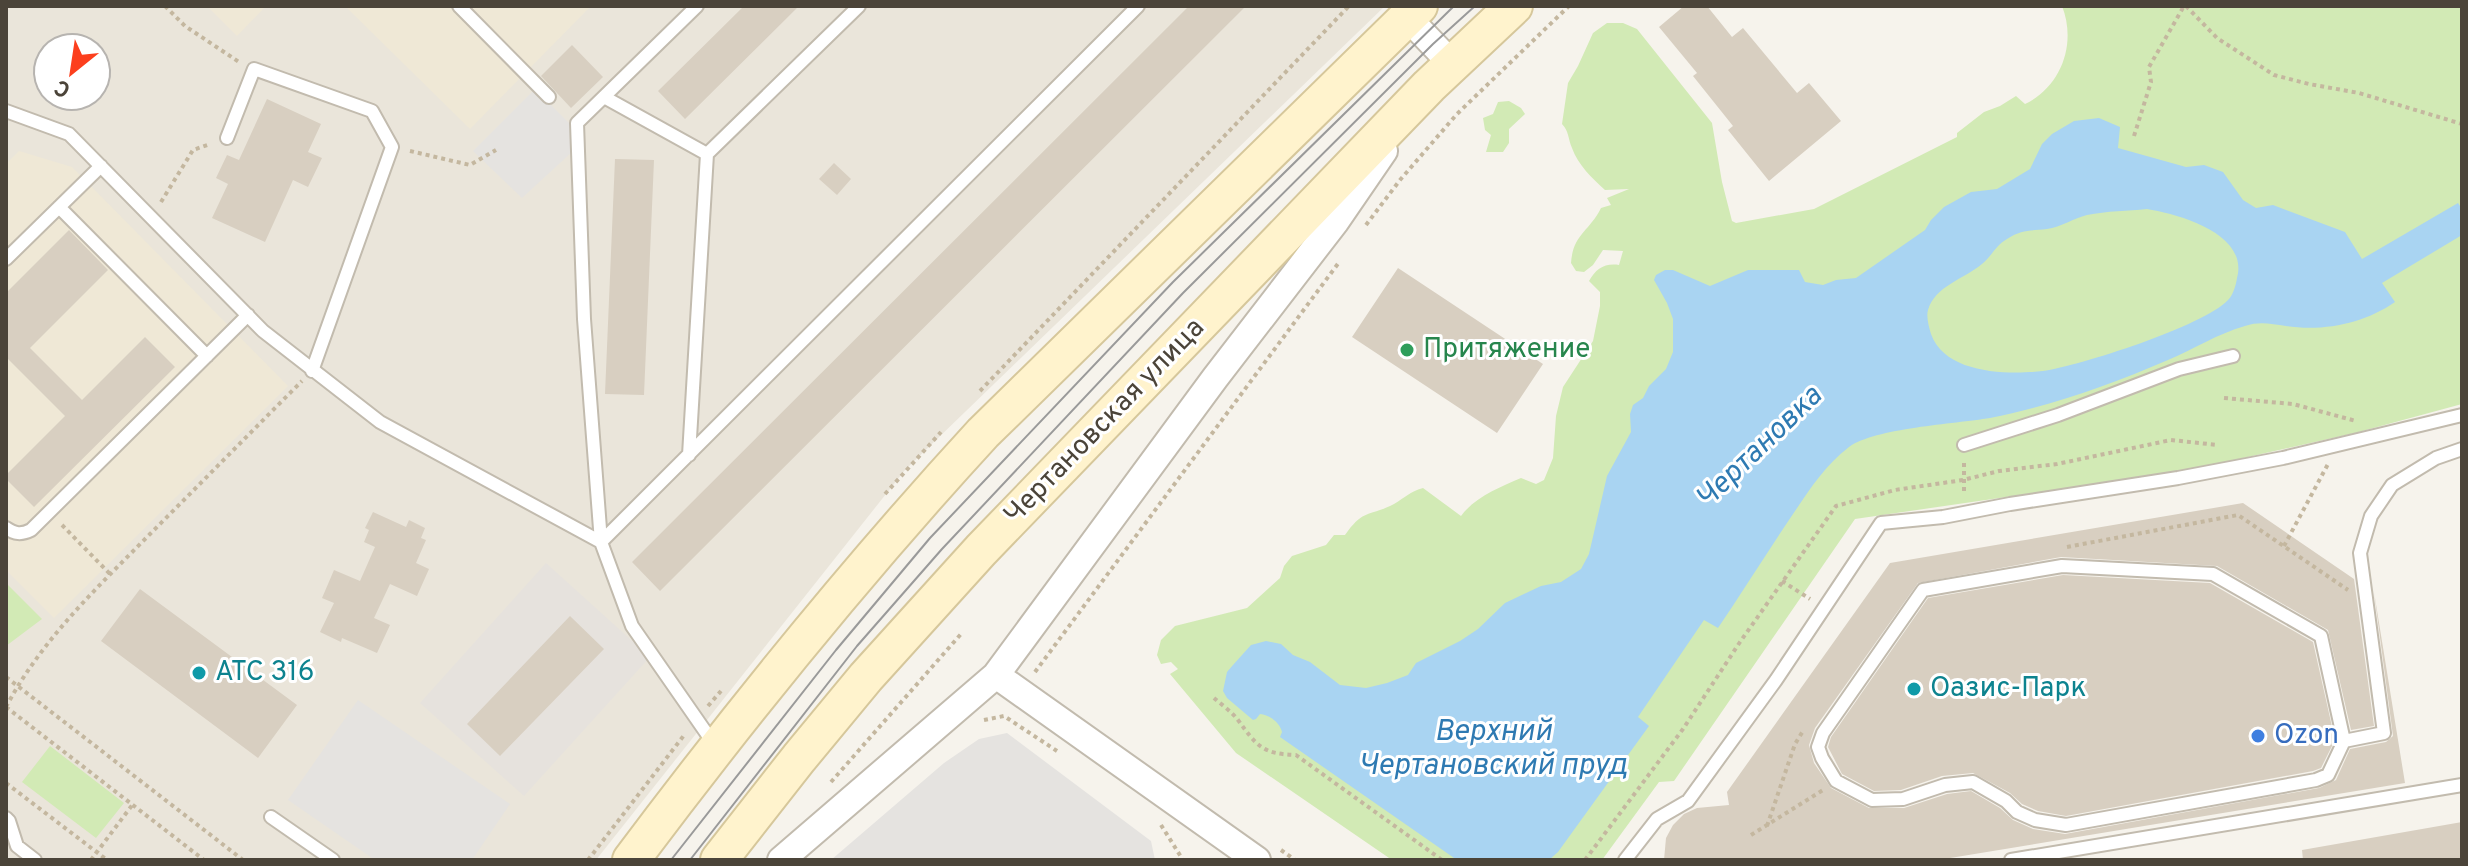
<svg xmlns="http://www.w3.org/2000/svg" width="2468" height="866" font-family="Overpass,sans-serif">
  <rect width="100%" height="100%" fill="#f6f3ec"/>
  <path fill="#eae5da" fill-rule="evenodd" d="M6 6H1385L905 470 596 860H6ZM48 48H96V96H48Z"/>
  <path fill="#e6e2dd" d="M546 563 650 657 524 796 420 703Z"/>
  <path fill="#efe8d6" d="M207 6H266L237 36Z
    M345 6H591L470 129Z
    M19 151 72 167 288 386 54 618 6 570V164Z"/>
  <path fill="#d2eab5" d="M2062 6H2462V404L2355 433 2185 471 1855 519 1674 781 1659 782 1602 860H1392L1236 753 1170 674 1178 669 1171 662 1161 664 1157 655 1161 640 1175 626 1247 608 1280 578 1284 566 1292 556 1326 545 1334 535H1345C1364 508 1369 517 1394 504 1406 497 1409 492 1423 488L1461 516C1475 497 1500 487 1521 478L1536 484 1544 480 1553 458 1556 416 1563 387 1593 341 1600 306V292L1589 281C1596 269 1604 263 1619 265L1623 251 1603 250 1593 265 1584 272 1576 271 1571 263C1573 234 1589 232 1601 208L1611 205 1607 198 1629 189 1605 190C1592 178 1578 165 1572 148 1568 139 1569 131 1562 124L1568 83 1578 66 1593 33 1607 23H1623L1637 29 1712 123 1722 182 1732 221 1736 223 1814 209 1957 137V133L1984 112 2000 106 2016 96 2025 104C2061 87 2077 44 2062 6Z
    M1509 101 1521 108 1525 114 1509 129V143L1503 152H1486L1491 135 1485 130 1483 118 1493 114 1498 102Z
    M6 583 42 619 6 646Z
    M50 746 124 803 96 838 22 782Z"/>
  <path fill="#e5e3e0" d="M535 89 573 127 572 152 522 198 473 151Z
    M358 700 510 804 472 860H375L288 800Z
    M1007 733 1151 841 1155 860H831L944 763 979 739Z"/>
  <path fill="#a9d4f2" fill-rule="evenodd" d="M2099 118 2120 127 2118 148 2186 167 2204 165 2223 172 2243 200 2256 208 2273 205 2345 232 2362 259 2458 203 2462 209V235L2382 283 2395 302C2365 323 2324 332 2286 326 2271 324 2260 321 2245 326 2217 334 2194 349 2168 360 2110 385 2051 406 1990 418 1954 424 1875 428 1849 447 1824 466 1808 492 1791 517 1766 554 1743 591 1718 628L1704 620 1638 717 1649 726 1558 852 1549 860H1457L1280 737 1282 732C1280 723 1270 715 1260 714L1256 719 1253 720 1227 698 1223 691 1227 672 1233 665 1251 645 1266 641 1281 644 1293 655 1310 662 1340 685 1366 688 1387 683 1408 675 1416 663 1460 641 1478 629 1505 603 1541 586 1561 582 1581 569 1589 554 1607 476 1631 432 1630 414 1633 405 1643 398 1649 386 1666 369 1673 352V319L1667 303 1654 280 1656 275 1665 270H1673L1710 286 1748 270H1799L1805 282 1823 285 1836 280 1856 278 1925 230 1931 220 1944 207 1971 192 1997 189 2030 169 2042 144 2052 134 2074 121ZM2147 209C2179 214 2249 234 2237 278 2236 285 2233 295 2228 300 2204 326 2079 366 2043 371 2008 375 1945 374 1931 334 1929 327 1926 317 1928 310 1935 286 1964 279 1982 264 1991 257 1996 245 2007 239 2022 229 2031 231 2047 229 2061 227 2074 218 2087 215 2107 211 2128 211 2147 209Z"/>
  <path fill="#d8cfc1" d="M744 6H799L685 119 658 91Z
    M1189 6H1246L660 591 632 562Z
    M1684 6H1707L1732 37 1743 28 1797 93 1809 83 1841 121 1769 181 1728 130 1733 126 1693 76 1697 73 1659 27Z
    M572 45 603 77 571 108 541 76Z
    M267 99 321 124 308 152 322 158 308 187 293 180 265 242 212 218 228 184 216 178 227 155 239 160Z
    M615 159 654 160 644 395 605 394Z
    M834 163 851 179 837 195 819 179Z
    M69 230 108 270 30 348 82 400 145 337 175 367 34 507 6 479V475L65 416 6 357V293Z
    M1398 268 1543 364 1497 433 1352 337Z
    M2243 503 2354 579 2374 726 2351 730 2328 630 2217 566 2061 557 1918 583 1815 728 1809 745 1814 763 1831 788 1869 808H1904L1947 794 1971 791 2000 808 2013 820 2033 829 2065 834 2319 788 2336 780 2350 749 2386 742 2393 736 2374 592 2405 783 1938 860H1664L1666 838 1673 825 1684 814 1697 808 1729 805 1727 792 1890 563Z
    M373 512 406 527 409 520 425 528 421 538 426 540 416 563 429 569 417 596 390 584 374 618 390 625 377 653 342 638 341 642 320 632 334 603 322 598 334 570 360 581 375 547 364 542 369 530 365 528Z
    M2063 575 2210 583 2313 642 2335 740 2321 768 2313 771 2066 816 2038 811 2022 804 2010 793 1973 773 1942 776 1901 790 1874 791 1842 774 1828 747 1831 737 1928 598Z
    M140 589 297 705 258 758 101 641Z
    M570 616 604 649 500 756 467 724Z
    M2462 822V860H2303L2302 850Z"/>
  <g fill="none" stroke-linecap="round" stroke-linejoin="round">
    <defs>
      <path id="service" d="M459 6 549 97
        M697 6 577 123 584 319 601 542 632 626 714 744
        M604 97 707 154 689 455
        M6 111 69 134 263 331 380 422 601 542 1138 6
        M227 138 254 69 372 111 392 147 312 371
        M707 154 859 6
        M59 207 207 356
        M6 259 101 166
        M1964 445 2058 415 2179 369 2233 356
        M6 528C15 534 21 535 31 530L248 315
        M2344 741 2328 775 2316 780 2066 825 2035 820 2017 812 2006 801 1973 782 1945 785 1903 799 1872 800 1836 781 1822 758 1818 747 1823 733 1923 590 2062 566 2213 574 2321 636 2344 741 2384 733 2360 553 2371 516 2392 485 2436 458 2462 449
        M271 817 333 860
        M6 818 9 821 17 846 35 860
        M1625 860 1657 819 1688 801 1776 680 1881 523 1943 517 2010 504 2178 478 2283 458 2462 415
        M2011 860 2462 785"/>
      <path id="minor" d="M1407 17 1452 64
        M996 675 1257 860
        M781 860 996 675 1215 378 1336 221 1384 151"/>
      <path id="secondary" d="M631 860C742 712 858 569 983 433L1419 6
        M719 860 799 758 866 677 981 550 1429 86 1514 6"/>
    </defs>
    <use href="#service" stroke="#c2bbae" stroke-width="16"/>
    <use href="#minor" stroke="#c2bbae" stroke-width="30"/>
    <use href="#secondary" stroke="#d6c79b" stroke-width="40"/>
    <path stroke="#c4b79f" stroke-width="4" stroke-dasharray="4 4" stroke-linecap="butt" d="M165 6 185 26 239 62
      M2186 6 2217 38 2274 75 2309 84 2359 93 2462 124
      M2134 136 2151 82 2149 67 2184 6
      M410 151 470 165 496 150
      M161 202 193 150 210 144
      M1366 225 1400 180 1457 114 1569 6
      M980 391 1349 6
      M2224 398 2293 404 2356 421
      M1964 463V495
      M885 494 941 432
      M62 525 110 574
      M2284 546 2328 464
      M2067 547 2238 515 2348 590
      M1782 581 1810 599
      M1035 672 1340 261
      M6 677 243 860
      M1214 698C1222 705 1232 712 1238 720 1257 746 1262 754 1296 755L1442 860
      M708 706 721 691
      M6 707C42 639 97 588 150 534 201 483 251 432 302 381
      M6 707 204 860
      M984 720 1004 716 1057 751
      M831 782 961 634
      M6 783 107 860
      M1161 825 1183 860
      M1767 826 1795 744 1803 731
      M1751 835 1823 790
      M1281 850 1295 860
      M91 860 133 804
      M588 860 685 734
      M1585 860 1683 729 1740 642 1836 506 1895 490 1963 480 1999 471 2057 464 2171 440 2218 445"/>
    <use href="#service" stroke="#fff" stroke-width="12"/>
    <use href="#minor" stroke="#fff" stroke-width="26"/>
    <use href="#secondary" stroke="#fff3cd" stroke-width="36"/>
    <path stroke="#9a9a9a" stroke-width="2" d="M671 860 836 650 930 538 1173 282 1454 6
      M690 860 857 646 942 549 1183 293 1433 44 1475 6"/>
  </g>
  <circle fill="#2e9e5b" stroke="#fff" stroke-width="3" cx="1407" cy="350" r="8"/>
  <g fill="#0f9aa8" stroke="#fff" stroke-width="3">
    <circle cx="199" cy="673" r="8"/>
    <circle cx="1914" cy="689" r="8"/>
  </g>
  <circle fill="#3f7fe0" stroke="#fff" stroke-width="3" cx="2258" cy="736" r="8"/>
  <g text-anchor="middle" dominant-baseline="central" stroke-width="6" stroke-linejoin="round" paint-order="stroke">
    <g font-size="28" fill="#27864d" stroke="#fff" text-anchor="start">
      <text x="1423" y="350">Притяжение</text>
    </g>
    <g font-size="28" fill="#4b4439" stroke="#fff">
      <text transform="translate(1105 422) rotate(-46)">Чертановская улица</text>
    </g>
    <g font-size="28" fill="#0d838f" stroke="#fff" text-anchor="start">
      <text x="215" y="673">АТС 316</text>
      <text x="1930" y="689">Оазис-Парк</text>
    </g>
    <g font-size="28" fill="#366cbe" stroke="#fff" text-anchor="start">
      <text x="2274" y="736">Ozon</text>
    </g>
    <g font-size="30" font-style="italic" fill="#2e7ab2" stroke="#fff">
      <text transform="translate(1760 448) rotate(-44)">Чертановка</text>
      <text x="1493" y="732">Верхний<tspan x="1493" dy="34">Чертановский пруд</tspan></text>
    </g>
  </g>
  <rect width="2468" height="866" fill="none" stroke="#4b4439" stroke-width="16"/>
  <g transform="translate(72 72) rotate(210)"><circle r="38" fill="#ffffff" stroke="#b7b4b0" stroke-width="2"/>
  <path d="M0-6L14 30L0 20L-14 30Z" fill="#fc3f1d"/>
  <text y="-12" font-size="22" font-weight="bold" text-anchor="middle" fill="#4b4439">С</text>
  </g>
</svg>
